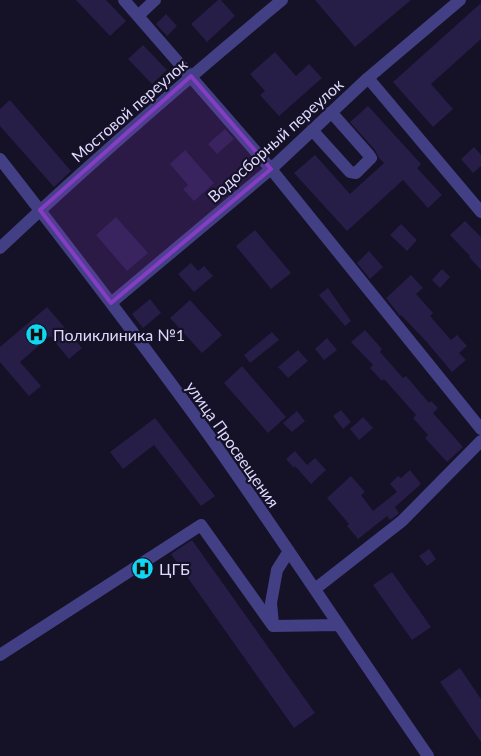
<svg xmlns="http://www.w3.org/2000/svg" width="481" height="756" font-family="Lato,sans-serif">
  <rect width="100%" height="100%" fill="#151127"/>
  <path fill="#271e47" d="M76 0H106L126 21 110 36Z
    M218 0H221L235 16 207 42 191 24Z
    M315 0H411L355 47Z
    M481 3V39L431 84 453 109 433 127 393 82Z
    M166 14 177 26 167 36 156 24Z
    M143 45 167 70 152 84 128 59Z
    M275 52 296 76 309 64 322 78 279 116 260 95 265 91 250 74Z
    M10 100 71 171 54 187 0 126V109Z
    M368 106 421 164 417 168 442 195 428 208 403 180 347 231 294 173 315 155 350 194 384 163 379 158 375 150 350 122Z
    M225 129 234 139 217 154 208 144Z
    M474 147 481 155V166L473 173 461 159Z
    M185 150 214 183 194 201 183 189 188 185 170 164Z
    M116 217 148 253 127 271 96 235Z
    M465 221 481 237V270L469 257 470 256 450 235Z
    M401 224 417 240 407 251 390 235Z
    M255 230 291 273 271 289 236 246Z
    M369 251 383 267 370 279 357 263Z
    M191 263 198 271 204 266 213 276 194 292 178 274Z
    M442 269 450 277 440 288 432 280Z
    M411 275 423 288 416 294 433 313 430 316 451 340 457 335 467 346 459 353 466 360 452 372 425 340 401 315 400 316 386 298Z
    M328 288 351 321 345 326 319 295Z
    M150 299 161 313 143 328 132 314Z
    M190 300 222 335 202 353 170 318Z
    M47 307 82 348 69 359 50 336 20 362 41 386 29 396 0 362V347Z
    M365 330 382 349 380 352 403 378 406 376 429 403 431 401 438 408 433 413 463 447 447 462 425 438 428 435 413 418 416 415 384 379 382 381 370 368 373 365 351 342Z
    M272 332 279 340 250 363 244 355Z
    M327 338 337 350 324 360 315 349Z
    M298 350 308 361 288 378 278 367Z
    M242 366 286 417 268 433 224 383Z
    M341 410 351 422 343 429 333 416Z
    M297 411 305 421 292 432 283 423Z
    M363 417 373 428 359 440 350 429Z
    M155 418 215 496 201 506 154 445 123 469 110 452Z
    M295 451 307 465 315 458 326 470 311 484 295 466 294 468 286 459Z
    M410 470 421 484 395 507 399 513 397 515 390 520 387 516 358 539 347 526 349 524 327 498 351 476 365 492 361 495 373 511 397 492 390 484 398 476 401 478Z
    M192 540 315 713 294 728 171 554Z
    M429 549 436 559 427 566 419 556Z
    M392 572 431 627 412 640 373 585Z
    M460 668 481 699V742L440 682Z"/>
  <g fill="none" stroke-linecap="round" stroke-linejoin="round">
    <path stroke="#433f84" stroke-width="12" d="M124 0 271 169 481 429
      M138 16 155 0
      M368 78 481 212
      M312 130 350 172 356 173 371 158 369 155 331 112
      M0 159C71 250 141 341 208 434 283 540 354 649 428 756
      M0 248C91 162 186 80 282 0
      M111 303 271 169 368 78 460 0
      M315 589 402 521 481 441
      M273 624 271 603 277 570 289 551
      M0 655 201 525 273 626 338 625"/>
  </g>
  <path fill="#853dc5" fill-opacity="0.2" stroke="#853dc5" stroke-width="4" stroke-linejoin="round" d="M191 76 271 169 111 303 40 210Z"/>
  <defs>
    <symbol id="hospital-disc" viewBox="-11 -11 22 22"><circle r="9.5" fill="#10d7f3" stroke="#151127"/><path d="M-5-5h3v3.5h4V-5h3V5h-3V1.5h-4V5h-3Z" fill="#111"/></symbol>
  </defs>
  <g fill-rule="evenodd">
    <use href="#hospital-disc" x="24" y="322" width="25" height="25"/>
    <use href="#hospital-disc" x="130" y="556" width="25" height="25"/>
  </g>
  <g text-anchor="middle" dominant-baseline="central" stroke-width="4.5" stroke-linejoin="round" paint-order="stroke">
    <g font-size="16" fill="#ded9fd" stroke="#151127">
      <text transform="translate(129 110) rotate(-41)">Мостовой переулок</text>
      <text transform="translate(275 140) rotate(-42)">Водосборный переулок</text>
      <text transform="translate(233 444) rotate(55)">улица Просвещения</text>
    </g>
    <g font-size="16" fill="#ded9fd" stroke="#151127" text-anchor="start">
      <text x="53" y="334">Поликлиника №1</text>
      <text x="159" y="568">ЦГБ</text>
    </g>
  </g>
</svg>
